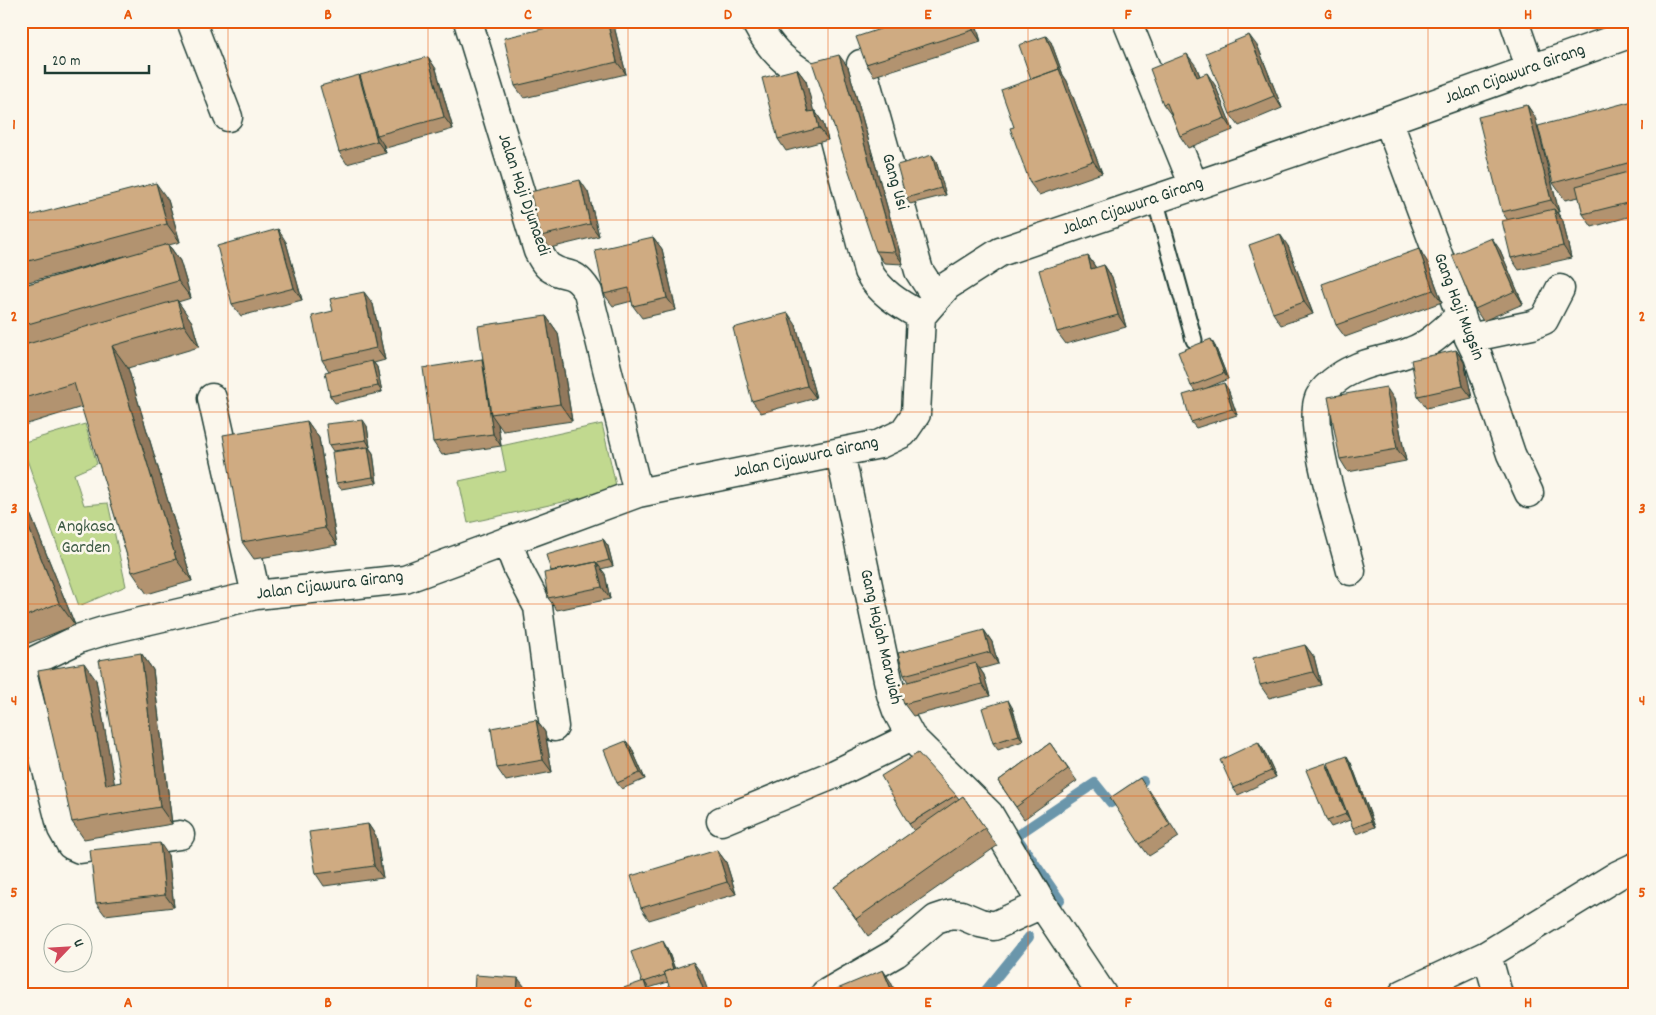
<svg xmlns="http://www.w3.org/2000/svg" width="1656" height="1015" font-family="Dekko,sans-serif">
  <rect width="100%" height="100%" fill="#fbf7ec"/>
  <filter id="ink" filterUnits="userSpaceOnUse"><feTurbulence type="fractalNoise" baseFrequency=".02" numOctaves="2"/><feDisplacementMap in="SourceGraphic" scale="10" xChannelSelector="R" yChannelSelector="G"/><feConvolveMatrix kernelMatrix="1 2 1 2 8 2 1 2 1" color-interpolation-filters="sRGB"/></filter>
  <g filter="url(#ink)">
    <path fill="#c1d98f" stroke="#708b62" d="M85 424 97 464 74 474 84 505 108 503 126 586 79 606 21 443Z
      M602 424 617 490 468 523 459 481 506 471 501 446Z"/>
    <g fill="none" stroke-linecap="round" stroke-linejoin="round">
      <path stroke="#6b96ab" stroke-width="10" d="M1060 900 1016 836 1095 783 1111 803 1143 781
        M983 994 1029 937"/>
      <defs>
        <path id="lane" d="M1155 199 1194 340"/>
        <path id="street" d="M191 21 228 117
          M468 21 538 251C541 256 544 263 549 267 566 279 572 267 588 292L638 493
          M755 21C764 38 774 53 790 64 803 74 814 78 822 93L868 271C880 293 900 304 921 316
          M1127 21 1194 186
          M1514 21 1531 70
          M861 64 919 271 936 297
          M1388 120 1469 338 1478 356 1511 454 1529 493
          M1469 338 1532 325 1544 320 1560 289
          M212 398 256 595
          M840 453 891 694 897 711 911 737 989 814 1042 904 1102 994
          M507 541 518 569 538 607 554 727
          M1351 571C1342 534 1309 434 1318 401 1321 388 1342 374 1354 369 1372 360 1394 359 1412 351 1431 344 1446 328 1461 315
          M21 667 81 638 107 630 256 595 405 579 638 493 880 444 903 433 916 414 921 316 947 286 1000 252 1388 120 1635 32
          M21 668 62 829 71 845 80 849 180 835
          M721 821 835 774 911 737
          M1487 955 1498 994
          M825 994 896 953 936 919 951 914 961 915 980 923 994 926 1042 904
          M1403 994 1487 955 1618 875 1635 867"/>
      </defs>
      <use href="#lane" stroke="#1f3d34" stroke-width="19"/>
      <use href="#street" stroke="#1f3d34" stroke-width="31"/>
      <use href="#lane" stroke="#fbf7ec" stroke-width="15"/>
      <use href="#street" stroke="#fbf7ec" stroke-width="28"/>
    </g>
    <path fill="#b29370" stroke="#1f3d34" d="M975 21 981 42 874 76 866 64Z
      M614 26 626 74 524 98 515 86Z
      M1051 42 1063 75 1067 81 1102 173 1039 195 1030 183 1031 79Z
      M1258 47 1282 108 1239 126 1230 114Z
      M428 57 436 69 453 129 386 148 383 144 386 153 347 164 339 152 359 75 361 79Z
      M1196 66 1200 76 1215 85 1233 130 1188 148 1180 136 1172 116 1163 104Z
      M848 67 903 264 884 263 876 251Z
      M797 69 806 81 813 111H815L823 123 828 140 786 151 778 139Z
      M1635 103V215L1592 227 1583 214 1579 197 1565 200 1553 183Z
      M1527 105 1535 117 1559 212H1557L1563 221 1571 258 1519 270 1511 258 1507 219 1502 212Z
      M932 155 936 161 946 195 910 204 906 198Z
      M588 192 599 236 550 248 541 236Z
      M168 200 180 242 169 245 180 261 191 298 178 302 192 322 199 347 128 368 192 581 147 594 132 572 82 407 21 426V286L125 256 21 284V218Z
      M653 237 662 249 676 310 642 318 633 306 632 301 613 306 604 294Z
      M286 242 302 300 241 316 232 304Z
      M1288 246 1313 314 1281 325 1273 313Z
      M1500 250 1523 304 1483 321 1475 309Z
      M1088 256 1096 268 1104 265 1112 277 1126 327 1066 344 1057 332Z
      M1427 261 1442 302 1345 337 1336 325Z
      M373 304 385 360 374 363 377 367 382 392 335 403 330 396 329 371 322 360Z
      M546 316 558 333 572 421 503 431 498 424 501 446 442 455 433 442 482 359Z
      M796 325 816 398 761 413 752 401Z
      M1215 346 1228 379 1207 388 1228 389 1237 415 1196 428 1191 422 1195 391 1191 386Z
      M1456 350 1464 362 1472 398 1426 408 1418 396Z
      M1394 399 1406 461 1348 472 1340 459Z
      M307 421 319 438 337 545 254 559 242 542Z
      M367 426 370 447H369L373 453 377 483 341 489 336 483 365 447 333 451 329 445Z
      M21 491 75 625 27 644 21 635Z
      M603 539 608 546 613 566 601 569 605 574 610 599 557 610 548 598 551 571Z
      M984 630 992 642 998 664 980 669 984 675 990 696 913 716 904 704 908 682 904 675Z
      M1305 645 1314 657 1321 685 1269 698 1260 685Z
      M141 653 153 670 172 824 84 839 72 822 96 680 114 784 121 782Z
      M1012 707 1023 741 998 750 993 743Z
      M536 720 545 732 552 772 506 781 497 768Z
      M1050 743 1077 781 1024 819 998 781Z
      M631 747 645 779 622 789 617 783Z
      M1263 749 1276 777 1238 795 1233 788Z
      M1351 763 1375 827 1357 834 1353 828 1350 820 1331 827 1327 821 1330 769 1346 810Z
      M1149 790 1179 837 1149 856 1140 844Z
      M956 795 959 799 963 796 997 846 868 936 834 887 914 831 909 824Z
      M368 824 376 836 383 878 324 886 316 874Z
      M717 850 726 862 736 894 649 920 641 908Z
      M168 855 174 907 105 915 96 903Z
      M667 948 675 969 702 974 668 982 649 988 642 982Z"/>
    <path fill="#91785b" stroke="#1f3d34" d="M607 21H611L614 26 626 74 617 62Z
      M970 21H975L981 42 973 30Z
      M1249 35 1258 47 1282 108 1274 96Z
      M1046 36 1051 42 1063 75 1067 81 1102 173 1093 161Z
      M1187 54 1196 66 1205 89 1197 77Z
      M839 55 848 67 903 264 895 252Z
      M428 57 436 69 453 129 444 117Z
      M797 69 806 81 817 124 808 112Z
      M1207 73 1215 85 1233 130 1225 118Z
      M359 75 367 88 377 135 383 144 386 153 377 141Z
      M1527 105 1535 117 1559 212 1551 200Z
      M815 111 823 123 828 140 819 128Z
      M932 155 936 161 946 195 941 188Z
      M580 180 588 192 599 236 590 224Z
      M156 183 168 200 180 242 167 224Z
      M1554 209 1563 221 1571 258 1563 246Z
      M278 229 286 242 302 300 294 288Z
      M1280 234 1288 246 1313 314 1304 302Z
      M653 237 662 249 676 310 667 298Z
      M1492 238 1500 250 1523 304 1515 291Z
      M168 244 180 261 191 298 178 281Z
      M1419 249 1427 261 1442 302 1433 290Z
      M1088 256 1096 268 1091 269Z
      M1104 265 1112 277 1126 327 1118 315Z
      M364 292 373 304 385 360 376 348Z
      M177 300 192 322 199 347 184 325Z
      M788 313 796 325 816 398 807 386Z
      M546 316 558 333 572 421 560 404Z
      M1211 339 1215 346 1228 379 1224 373Z
      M112 346 128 368 192 581 176 559Z
      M1456 350 1464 362 1472 398 1463 386Z
      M482 359 491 371V414L498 424 501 446 493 434Z
      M372 361 377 367 382 392 378 386Z
      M1224 383 1228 389 1237 415 1232 409Z
      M1386 387 1394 399 1406 461 1397 449Z
      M363 420 367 426 370 447 366 440Z
      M307 421 319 438 337 545 325 528Z
      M368 447 373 453 377 483 373 477Z
      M21 491 75 625 59 603 21 508Z
      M603 539 608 546 613 566 609 560Z
      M596 562 605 574 610 599 602 587Z
      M984 630 992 642 998 664 990 652Z
      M1305 645 1314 657 1321 685 1313 672Z
      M141 653 153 670 172 824 160 807Z
      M84 663 96 680 118 803 106 785Z
      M976 663 984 675 990 696 982 684Z
      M1008 700 1012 707 1023 741 1019 735Z
      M536 720 545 732 552 772 543 760Z
      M626 741 631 747 645 779 640 773Z
      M1258 742 1263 749 1276 777 1271 771Z
      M1347 756 1351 763 1375 827 1371 821Z
      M1326 763 1330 769 1350 820 1346 814Z
      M368 824 376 836 383 878 374 866Z
      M160 843 168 855 174 907 165 895Z
      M717 850 726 862 736 894 727 882Z
      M663 941 667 948 678 978 674 972Z
      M693 962 702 974 709 994H705Z
      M883 970 891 982 896 994H893Z
      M518 978 527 990 526 994H517Z
      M644 981 652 993V994H648Z"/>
    <path fill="#cfab82" stroke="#1f3d34" d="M576 21H607L617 62 515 86 504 38Z
      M904 21H970L973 30 866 64 856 37Z
      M1249 35 1274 96 1230 114 1206 53Z
      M1046 36 1059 69 1031 79 1019 45Z
      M1187 54 1197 77 1207 73 1225 118 1180 136 1167 103 1163 104 1150 69Z
      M839 55 895 252 876 251 812 62Z
      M428 57 444 117 377 135 360 75Z
      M797 69 808 112 815 111 819 128 778 139 762 78Z
      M1059 69 1093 161 1030 183 1010 128 1014 127 1001 90Z
      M359 75 377 141 339 152 320 86Z
      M1633 101 1635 106V161L1553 183 1538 126Z
      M1527 105 1551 200 1502 212 1478 117Z
      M932 155 941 188 906 198 897 165Z
      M1635 170V201L1583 214 1576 186Z
      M580 180 590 224 541 236 530 192Z
      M156 183 167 224 21 263V218Z
      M1554 209 1563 246 1511 258 1502 221Z
      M278 229 294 288 232 304 217 246Z
      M1280 234 1304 302 1273 313 1249 245Z
      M653 237 667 298 633 306 629 288 604 294 595 250Z
      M1492 238 1515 291 1475 309 1452 255Z
      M168 244 178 281 21 326V286Z
      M1419 249 1433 290 1336 325 1322 284Z
      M1088 256 1091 269 1104 265 1118 315 1057 332 1039 270Z
      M364 292 376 348 322 360 312 316 333 311 330 299Z
      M177 300 184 325 112 346 176 559 132 572 74 383 21 399V346Z
      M788 313 807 386 752 401 733 328Z
      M546 316 560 404 491 414 478 326Z
      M1211 339 1224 373 1191 386 1178 352Z
      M1456 350 1463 386 1418 396 1411 360Z
      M482 359 493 434 433 442 423 368Z
      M372 361 378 386 330 396 325 372Z
      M1224 383 1232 409 1191 422 1183 395Z
      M1386 387 1397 449 1340 459 1328 397Z
      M363 420 366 440 329 445 326 424Z
      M307 421 325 528 242 542 223 435Z
      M368 447 373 477 336 483 332 452Z
      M21 508 59 603 21 618Z
      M603 539 609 560 597 563 596 562 551 571 546 555Z
      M596 562 602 587 548 598 544 573Z
      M984 630 990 652 904 675 898 653Z
      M1305 645 1313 672 1260 685 1253 658Z
      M141 653 160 807 72 822 38 671 84 663 106 785 121 782 99 660Z
      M976 663 982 684 904 704 897 685Z
      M1008 700 1019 735 993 743 982 708Z
      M536 720 543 760 497 768 491 728Z
      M626 741 640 773 617 783 604 750Z
      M1258 742 1271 771 1233 788 1220 760Z
      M1050 743 1068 769 1016 807 998 781Z
      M918 753 956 795 909 824 881 776Z
      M1347 756 1371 821 1353 828 1328 763Z
      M1326 763 1346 814 1327 821 1306 770Z
      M1140 778 1170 825 1140 844 1110 798Z
      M963 796 985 828 856 919 834 887Z
      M368 824 374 866 316 874 309 832Z
      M160 843 165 895 96 903 90 850Z
      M717 850 727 882 641 908 631 876Z
      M663 941 673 969 664 972 665 975 644 982V981L642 982 631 952Z
      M693 962 705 994H672L664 972Z
      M883 970 893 994H825Z
      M475 975 518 978 517 994H474Z
      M644 981 648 994H606Z"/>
  </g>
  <path fill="none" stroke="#e8590c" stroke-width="1" stroke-opacity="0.55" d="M228 21V994M428 21V994M628 21V994M828 21V994M1028 21V994M1228 21V994M1428 21V994M21 220H1635M21 412H1635M21 604H1635M21 796H1635"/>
  <g text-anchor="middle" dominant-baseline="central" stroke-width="5" stroke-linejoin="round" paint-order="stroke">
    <g font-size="18" fill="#1f3d34" stroke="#fbf7ec">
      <text transform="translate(1515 75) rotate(-20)">Jalan Cijawura Girang</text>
      <text transform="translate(894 182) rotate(74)">Gang Usi</text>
      <text transform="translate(523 195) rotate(71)">Jalan Haji Djunaedi</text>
      <text transform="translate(1133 207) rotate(-19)">Jalan Cijawura Girang</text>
      <text transform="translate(1458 307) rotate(69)">Gang Haji Mugsin</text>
      <text transform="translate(806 458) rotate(-12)">Jalan Cijawura Girang</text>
      <text transform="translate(330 586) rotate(-7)">Jalan Cijawura Girang</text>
      <text transform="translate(880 637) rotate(77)">Gang Hajah Marwiah</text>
    </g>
    <g font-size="18" fill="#3f5c46" stroke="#fbf7ec">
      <text x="86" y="527">Angkasa<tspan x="86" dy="21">Garden</tspan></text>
    </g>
  </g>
  <rect width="1656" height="1015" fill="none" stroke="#fbf7ec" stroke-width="55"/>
  <g transform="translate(68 948) rotate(65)"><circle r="24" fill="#fbf7ec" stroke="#a3ada2"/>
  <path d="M0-4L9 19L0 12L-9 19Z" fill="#d1495b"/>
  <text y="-8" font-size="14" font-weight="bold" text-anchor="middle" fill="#1f3d34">U</text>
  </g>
  <path d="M45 65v8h104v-8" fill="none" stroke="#1f3d34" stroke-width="2.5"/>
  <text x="52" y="65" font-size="15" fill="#1f3d34" stroke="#fbf7ec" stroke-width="4" paint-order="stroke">20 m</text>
  <rect x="28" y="28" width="1600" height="960" fill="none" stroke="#e8590c" stroke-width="2"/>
  <g font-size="16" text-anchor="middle" font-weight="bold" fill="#e8590c">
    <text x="128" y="19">A</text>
    <text x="328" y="19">B</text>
    <text x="528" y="19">C</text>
    <text x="728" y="19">D</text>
    <text x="928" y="19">E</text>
    <text x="1128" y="19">F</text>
    <text x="1328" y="19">G</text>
    <text x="1528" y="19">H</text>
    <text x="14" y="129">1</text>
    <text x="1642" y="129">1</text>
    <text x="14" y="321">2</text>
    <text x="1642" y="321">2</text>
    <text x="14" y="513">3</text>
    <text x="1642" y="513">3</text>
    <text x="14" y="705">4</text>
    <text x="1642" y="705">4</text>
    <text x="14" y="897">5</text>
    <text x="1642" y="897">5</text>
    <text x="128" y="1007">A</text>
    <text x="328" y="1007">B</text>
    <text x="528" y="1007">C</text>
    <text x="728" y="1007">D</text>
    <text x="928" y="1007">E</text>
    <text x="1128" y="1007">F</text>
    <text x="1328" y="1007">G</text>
    <text x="1528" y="1007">H</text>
  </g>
</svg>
